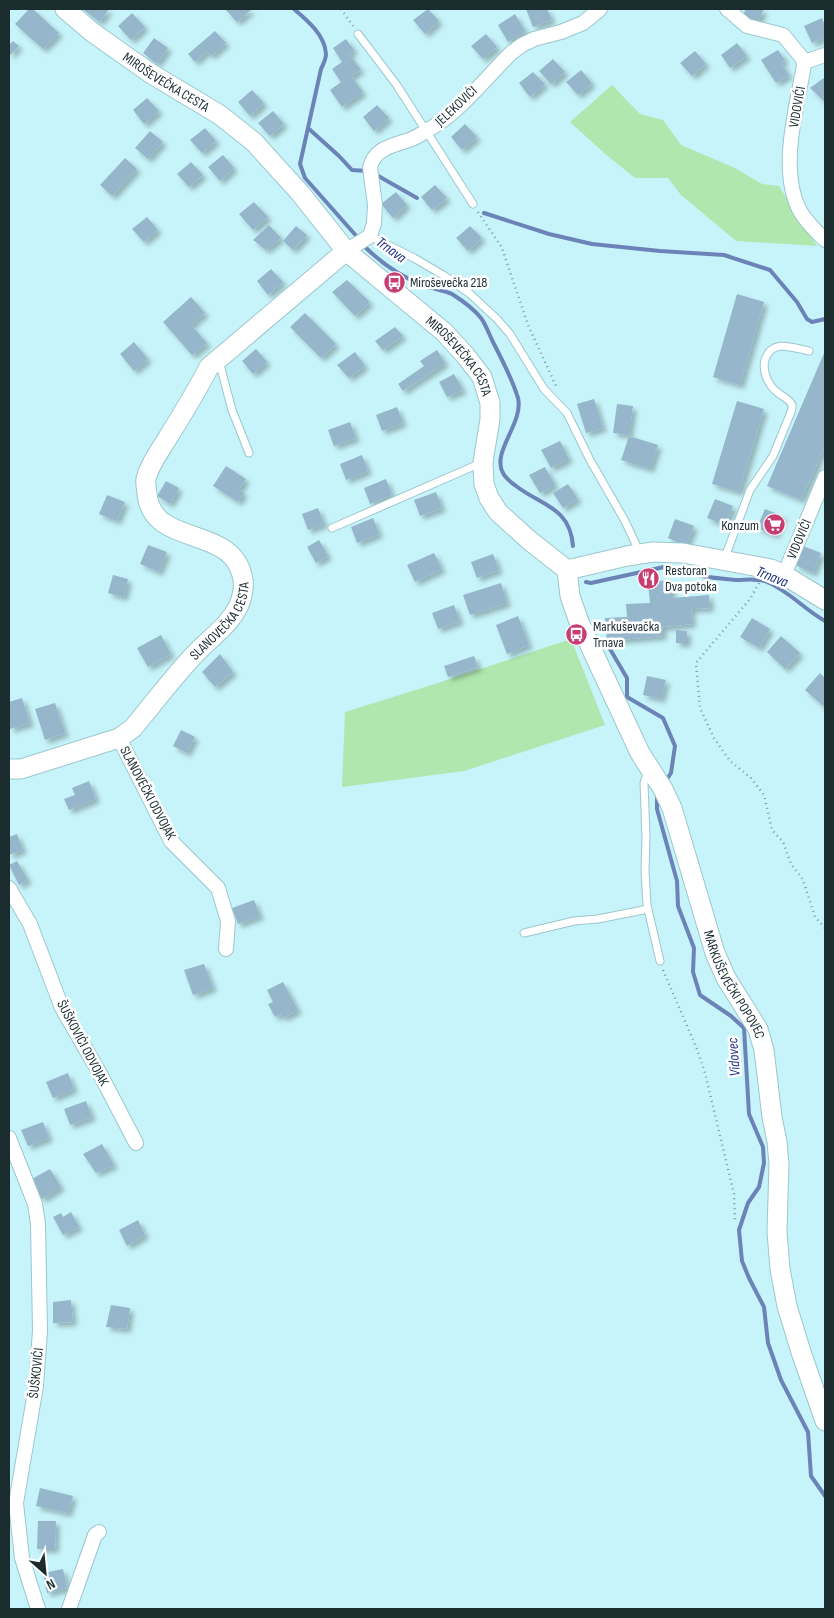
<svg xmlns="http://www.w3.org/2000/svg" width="834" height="1618" font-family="'Sofia Sans Condensed',sans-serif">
  <defs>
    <filter id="shadow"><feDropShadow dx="4" dy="4" stdDeviation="2.5" flood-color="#0004"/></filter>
  </defs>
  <rect width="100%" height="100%" fill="#c7f4fa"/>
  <path fill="#afe7ae" d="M612 85 640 114 663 120 681 145 735 168 762 184 779 186 817 246 736 241 681 195 668 178H635L604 153 570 122Z
    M571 639 605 725 464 771 342 787 345 712 438 683Z"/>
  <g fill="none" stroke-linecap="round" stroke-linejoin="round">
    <path stroke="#6b83b7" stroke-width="4" d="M294 9C307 20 325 35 326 54 326 59 323 65 321 69L300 164 305 178 359 239
      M308 128 339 156 352 170 367 171
      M373 173 417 198
      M484 213 549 234 592 244 660 251 724 255 770 270 797 302 807 319 812 322 825 319
      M363 245C379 261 401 277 423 285 432 289 443 290 452 294 463 301 473 308 481 318 486 325 489 334 493 342 502 360 512 378 518 398 524 423 491 452 503 473 505 478 512 483 516 486 542 506 570 507 573 546
      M586 582 591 583 664 567C677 568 689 573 702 576 713 578 725 579 736 580 747 580 757 578 767 582 789 591 805 610 825 621
      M610 649 627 678V697L663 718 675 746 671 773 665 782
      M657 795V809L677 881 678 906 694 948 693 972 700 995 731 1016 744 1028 749 1114 763 1147 764 1163 759 1187 748 1203 739 1230 742 1261 749 1278 764 1307 768 1343 781 1380 808 1432 811 1476 825 1496"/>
  </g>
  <path fill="#96b6cc" filter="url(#shadow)" d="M29 9H33L59 33 43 49 15 24Z
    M82 9H109L100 22Z
    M225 9H250L251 10 237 22Z
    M428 9 439 21 425 34 413 20Z
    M526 9H547L552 20 533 27Z
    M746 9H764L756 25 741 18Z
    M132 13 145 27 131 40 118 26Z
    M515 14 525 31 508 42 498 25Z
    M822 18 825 26V37L812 43 804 26Z
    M215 31 226 43 211 56 207 51 195 62 188 54Z
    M486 34 497 47 483 59 471 46Z
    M154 38 168 48 157 64 143 53Z
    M346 39 354 50 349 54 361 70 351 76 363 92 342 107 330 90 341 82 332 69 342 62 333 48Z
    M13 41 19 46 9 56V45Z
    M737 43 747 56 730 68 721 55Z
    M778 50 785 60 781 63 789 75 776 83 761 60Z
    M695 51 706 64 692 76 680 63Z
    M553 59 565 72 551 84 539 71Z
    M581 70 592 83 578 95 566 82Z
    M533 72 545 84 530 97 519 83Z
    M825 77V102L810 88Z
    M252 90 264 103 250 116 238 102Z
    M147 98 159 111 144 124 133 110Z
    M377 105 389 118 374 131 363 117Z
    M273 111 284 124 270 136 258 123Z
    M465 124 477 137 462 150 451 137Z
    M205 128 216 141 202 153 190 140Z
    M150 131 163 142 148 159 135 148Z
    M223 155 234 168 220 181 208 167Z
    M125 158 137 169 112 196 100 185Z
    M191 162 203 175 189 187 177 174Z
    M435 185 447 198 432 210 421 197Z
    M396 192 407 205 393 218 381 204Z
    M254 202 268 217 253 230 239 214Z
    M147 217 158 230 144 242 132 229Z
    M269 225 281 238 266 250 253 240Z
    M296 226 307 235 293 250 283 241Z
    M470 226 482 238 468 251 456 238Z
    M271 269 283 282 268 295 257 281Z
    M347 280 370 302 355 316 332 292Z
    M737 294 764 302 740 385 713 377Z
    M191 297 205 313 191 325 207 343 192 355 163 322Z
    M305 313 336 344 321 358 290 327Z
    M395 327 403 336 383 350 375 341Z
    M134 342 148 359 134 371 120 354Z
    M256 349 267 362 253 374 242 361Z
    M437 350 445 363 403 391 398 384 424 366 420 361Z
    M825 351V445L801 500 767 486Z
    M355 352 365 366 349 378 337 365Z
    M454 374 463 390 447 397 439 382Z
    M594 399 603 428 586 433 577 404Z
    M737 401 764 409 739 492 712 484Z
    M617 404 633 406 629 435 613 433Z
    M397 407 403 423 382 431 376 415Z
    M350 422 356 438 334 446 328 430Z
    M629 436 658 445 650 469 621 460Z
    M560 441 569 459 551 468 541 450Z
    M362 455 368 471 346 480 340 464Z
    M226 466 246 479 239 489 244 493 238 502 213 486Z
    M545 467 555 485 540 493 529 475Z
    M386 479 392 495 370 504 364 488Z
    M166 481 179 488 170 504 157 496Z
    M568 484 578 499 563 508 553 493Z
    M436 492 442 508 420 516 414 500Z
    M107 495 125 502 117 521 99 514Z
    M715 499 733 506 725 525 707 518Z
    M318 508 324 524 308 530 302 514Z
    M765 509 783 516 775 535 757 528Z
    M373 518 379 534 357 543 351 527Z
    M675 519 694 526 686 546 668 538Z
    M319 540 328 556 316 563 307 547Z
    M148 545 167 552 159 572 140 564Z
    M803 546 821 553 813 573 795 565Z
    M434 553 442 569 415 582 407 565Z
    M493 554 499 570 477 578 471 562Z
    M113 575 128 579 124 597 108 593Z
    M671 580 672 598 709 595 710 608 691 609 692 624 662 627 663 636 607 641 605 618 627 617 626 604 650 603 648 582Z
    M501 583 507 603 470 615 463 595Z
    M454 605 460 621 438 629 432 613Z
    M518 616 529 645 507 654 496 625Z
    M752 618 770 629 759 648 740 637Z
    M676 630 687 631V643H676Z
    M161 635 171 654 148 667 137 648Z
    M781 636 800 653 785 669 767 652Z
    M220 654 233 672 215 687 202 672Z
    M474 656 478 667 448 677 444 666Z
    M820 673 825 678V703L823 706 805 690Z
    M647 676 666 680 661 699 643 695Z
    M22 698 30 723 10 729 9 702Z
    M55 703 65 733 45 740 35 709Z
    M181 730 195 737 187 753 173 746Z
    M89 781 96 799 69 810 64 799 75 795 72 788Z
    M17 834 23 850 9 855V837Z
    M17 861 28 880 19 885 9 865Z
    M254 900 260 916 238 924 232 908Z
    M204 964 213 988 193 995 184 970Z
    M283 982 298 1010 283 1018 281 1014 275 1017 268 1004 273 1002 267 990Z
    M68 1073 74 1089 53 1098 46 1082Z
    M86 1101 92 1117 70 1125 64 1109Z
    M43 1122 49 1138 28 1146 21 1130Z
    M102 1144 114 1165 96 1173 83 1154Z
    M50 1169 61 1187 42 1199 30 1180Z
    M71 1212 79 1227 63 1235 53 1217 61 1213 63 1217Z
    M138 1220 145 1235 127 1246 119 1230Z
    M71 1300 73 1322 53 1323V1302Z
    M111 1305 130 1308 127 1329 106 1327Z
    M40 1488 73 1496 68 1513 36 1506Z
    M38 1521H56L55 1549H37Z
    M63 1569 67 1588 47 1593 43 1573Z"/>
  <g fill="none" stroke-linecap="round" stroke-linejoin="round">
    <defs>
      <path id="lane" d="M358 34 396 84 473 204
        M370 236 414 258 443 275 469 293 497 319 510 334 544 389 567 413 590 460 625 521 640 553
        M219 361 232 410 249 453
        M332 528 481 463
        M724 560 750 490 773 456 791 412C792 411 792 406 792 405 790 399 781 396 777 392 768 385 762 371 765 360 772 338 792 348 809 351
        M648 771 644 783 646 838 645 871 647 905 660 961
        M524 933 574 921 598 919 648 909"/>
      <path id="street" d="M727 9 747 26 783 35 803 59 804 65C797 107 778 170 800 211 806 222 816 231 825 240
        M804 62 825 55
        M346 251 370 236 374 223 375 205 370 167C375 148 392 146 409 140 415 138 420 135 426 131 458 114 485 79 511 53L522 45 534 39 561 32 583 23 600 9
        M784 575 825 477
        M119 738 171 841 218 888 228 921 226 949
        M9 888 30 924 62 1008 99 1072 136 1143
        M9 1138 35 1204 38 1224 40 1331 36 1386 16 1503 22 1558 38 1609
        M69 1609 95 1535 99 1532"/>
      <g id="secondary">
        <path id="s1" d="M65 9 92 32 150 73 220 115 254 142 301 194 346 251 444 332 465 355 482 377 490 403V419L483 462 484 484 489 498 498 512 529 540 567 570"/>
        <path id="s2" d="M567 570 570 596 579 622 640 753 663 789 672 808 715 953 726 978 758 1029 764 1050 772 1117 777 1142 779 1164 777 1232 780 1269 787 1306 801 1352 825 1421"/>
        <path d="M567 570 627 556 653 552 683 553 771 569 784 575 825 600"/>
        <path id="s3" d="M9 769H21L119 738 133 728C155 702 175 674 199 650 213 636 230 624 239 605 243 595 245 585 242 575 230 525 152 547 147 494 147 490 145 484 146 479 149 465 160 451 167 439 182 415 196 392 209 367L346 251"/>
      </g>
    </defs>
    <use href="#lane" stroke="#9bc7cd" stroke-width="9"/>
    <use href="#street" stroke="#9bc7cd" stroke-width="16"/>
    <use href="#secondary" stroke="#9bc7cd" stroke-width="21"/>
    <path stroke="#7b9ca0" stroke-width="2.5" stroke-dasharray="1 4" stroke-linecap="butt" d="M341 9 353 26
      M478 212 502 248 528 325 556 386
      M759 583 750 599 696 663 700 708 714 738 730 761 751 778 764 795 772 830 783 842 791 864 803 880 815 917 825 928
      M663 970 697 1049 705 1073 734 1194 735 1220"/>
    <use href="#lane" stroke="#fff" stroke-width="7"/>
    <use href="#street" stroke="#fff" stroke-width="14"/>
    <use href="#secondary" stroke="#fff" stroke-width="19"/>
  </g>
  <defs>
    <symbol id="bus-disc" viewBox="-11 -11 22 22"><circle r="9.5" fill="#c83c70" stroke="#fff"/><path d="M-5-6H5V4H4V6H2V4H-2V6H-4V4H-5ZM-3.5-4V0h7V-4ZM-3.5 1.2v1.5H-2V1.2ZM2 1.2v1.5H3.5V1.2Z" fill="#fff"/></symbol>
    <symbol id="supermarket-disc" viewBox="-11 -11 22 22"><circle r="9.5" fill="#c83c70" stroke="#fff"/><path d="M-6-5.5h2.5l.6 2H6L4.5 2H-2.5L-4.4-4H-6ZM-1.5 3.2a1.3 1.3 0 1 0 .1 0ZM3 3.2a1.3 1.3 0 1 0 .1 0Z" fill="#fff"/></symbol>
    <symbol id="restaurant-disc" viewBox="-11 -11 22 22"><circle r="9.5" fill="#c83c70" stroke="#fff"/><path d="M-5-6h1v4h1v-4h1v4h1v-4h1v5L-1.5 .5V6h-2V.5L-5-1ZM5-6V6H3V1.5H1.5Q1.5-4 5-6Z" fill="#fff"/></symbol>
  </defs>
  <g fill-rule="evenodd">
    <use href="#bus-disc" x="382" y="270" width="25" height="25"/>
    <use href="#supermarket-disc" x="762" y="512" width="25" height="25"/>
    <use href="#restaurant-disc" x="636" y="566" width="25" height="25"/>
    <use href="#bus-disc" x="564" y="622" width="25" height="25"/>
  </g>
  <g text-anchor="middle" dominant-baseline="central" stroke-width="5" stroke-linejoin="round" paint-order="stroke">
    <g font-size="14" fill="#1a2c2e" stroke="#fff">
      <text stroke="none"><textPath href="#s1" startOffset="125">MIROŠEVEČKA CESTA</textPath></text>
      <text transform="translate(456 106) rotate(-43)">JELEKOVIĆI</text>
      <text transform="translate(797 107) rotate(-80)">VIDOVIĆI</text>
      <text stroke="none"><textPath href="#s1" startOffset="530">MIROŠEVEČKA CESTA</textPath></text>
      <text transform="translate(799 539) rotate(-67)">VIDOVIĆI</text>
      <text stroke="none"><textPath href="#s3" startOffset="271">SLANOVEČKA CESTA</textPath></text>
      <text transform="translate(148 793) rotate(62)">SLANOVEČKI ODVOJAK</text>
      <text stroke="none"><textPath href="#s2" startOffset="450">MARKUŠEVEČKI POPOVEC</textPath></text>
      <text transform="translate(83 1043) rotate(62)">ŠUŠKOVIĆI ODVOJAK</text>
      <text transform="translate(36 1373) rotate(-84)">ŠUŠKOVIĆI</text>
    </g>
    <g font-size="14" fill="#1a2c2e" stroke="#fff" text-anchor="start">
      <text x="410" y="282">Miroševečka 218</text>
      <text x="759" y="525" text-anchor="end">Konzum</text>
      <text x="665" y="570">Restoran<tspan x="665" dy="16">Dva potoka</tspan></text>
      <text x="593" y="626">Markuševačka<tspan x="593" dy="16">Trnava</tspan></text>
    </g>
    <g font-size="15" font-style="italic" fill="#1e3084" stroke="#fff">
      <text transform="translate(391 250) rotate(36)">Trnava</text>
      <text transform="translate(772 577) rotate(22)">Trnava</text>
      <text transform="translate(734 1057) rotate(-94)">Vidovec</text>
    </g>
  </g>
  <rect width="834" height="1618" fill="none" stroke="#1a2c2e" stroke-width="20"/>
  <g transform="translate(45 1573) rotate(153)" stroke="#ffffff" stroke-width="4" paint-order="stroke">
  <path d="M0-4L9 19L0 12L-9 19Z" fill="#1a2c2e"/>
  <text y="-8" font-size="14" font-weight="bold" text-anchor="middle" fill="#1a2c2e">N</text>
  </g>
</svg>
